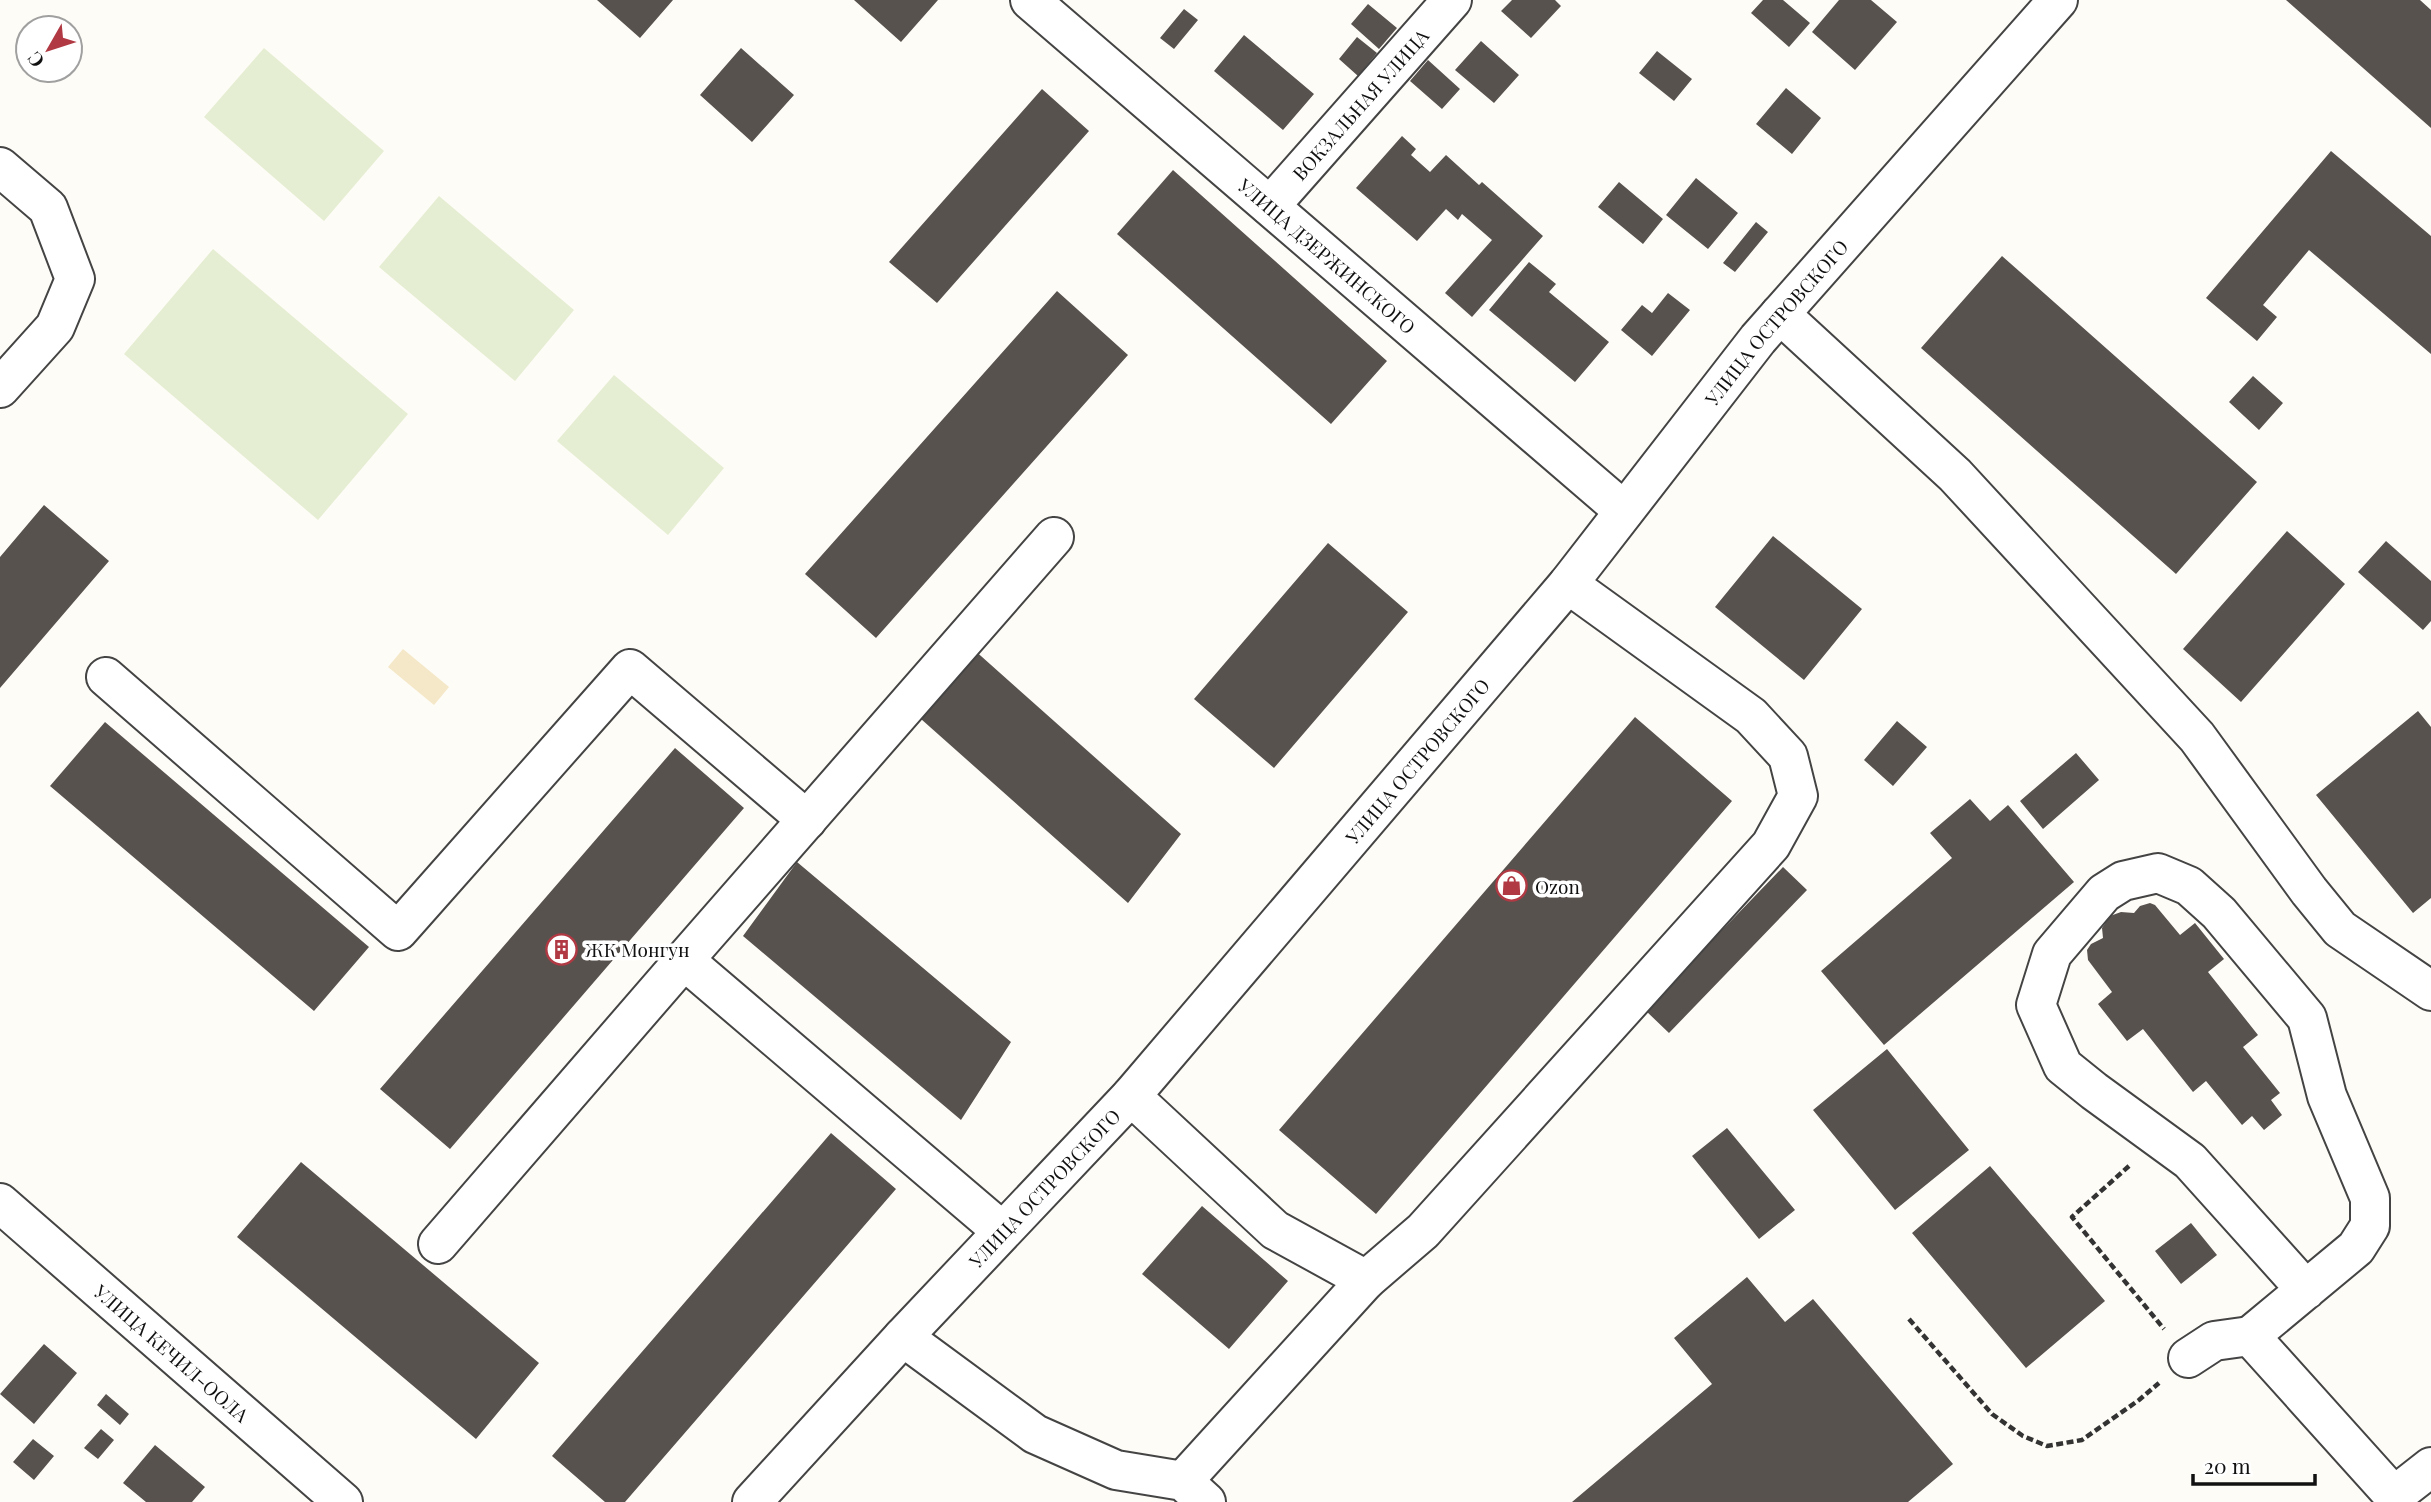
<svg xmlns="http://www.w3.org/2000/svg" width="2431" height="1502" font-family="'Playfair Display',serif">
  <rect width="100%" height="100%" fill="#fefcf6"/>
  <path fill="#f4e8c8" d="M403 649 449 687 434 705 388 667Z"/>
  <path fill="#e5eed3" d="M264 48 384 151 324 221 204 117Z
    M439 196 574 310 515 381 379 267Z
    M213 249 408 414 318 520 124 354Z
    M614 375 724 468 668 535 557 441Z"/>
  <path fill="#58524e" d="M597 0H673L640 38Z
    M854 0H938L901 42Z
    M1512 0H1555L1561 6 1531 38 1501 11Z
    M1763 0H1783L1810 23 1789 47 1751 13Z
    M1839 0H1871L1897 22 1855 70 1812 32Z
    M2286 0H2420L2431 10V128Z
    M1368 4 1397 28 1379 49 1351 24Z
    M1184 9 1198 20 1174 49 1160 38Z
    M1244 35 1314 94 1283 130 1214 71Z
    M1357 37 1377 53 1358 76 1339 59Z
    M1481 41 1519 75 1494 103 1455 70Z
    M741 48 794 95 752 142 700 95Z
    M1657 51 1692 79 1674 101 1639 73Z
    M1428 60 1460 89 1442 109 1410 81Z
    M1786 88 1821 118 1792 154 1756 124Z
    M1042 89 1089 131 937 303 889 262Z
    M1402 136 1416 149 1411 155 1430 172 1446 155 1479 185 1482 182 1543 236 1472 317 1445 293 1492 240 1462 214 1458 220 1446 209 1417 241 1356 188Z
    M2331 151 2431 236V354L2309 250 2263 305 2277 317 2257 341 2206 298Z
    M1173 170 1387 361 1331 424 1117 234Z
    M1696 178 1738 213 1708 249 1666 215Z
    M1619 182 1663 219 1643 244 1598 207Z
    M1756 222 1768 232 1735 272 1723 263Z
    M2002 256 2257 482 2176 574 1921 348Z
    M1529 262 1556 284 1549 292 1609 342 1575 382 1489 310Z
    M1057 291 1128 355 876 638 805 574Z
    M1668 293 1690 310 1652 356 1621 330 1642 305 1652 313Z
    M2253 376 2283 403 2259 430 2229 402Z
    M44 505 109 561 0 688V557Z
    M2287 531 2345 584 2241 702 2183 649Z
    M1773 536 1862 609 1804 680 1715 607Z
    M2386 541 2431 581V621L2423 630 2358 572Z
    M1328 543 1408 612 1274 768 1194 699Z
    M972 648 1181 834 1128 903 912 711Z
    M2418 711 2431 727V898L2413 913 2316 795Z
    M1635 717 1732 801 1376 1214 1279 1130Z
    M1897 721 1927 747 1893 786 1864 760Z
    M105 722 369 947 314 1011 50 786Z
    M675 748 744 808 450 1149 380 1089Z
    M2076 753 2099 780 2043 829 2020 801Z
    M1970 799 1990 821 2008 805 2074 882 1884 1045 1821 971 1952 858 1930 833Z
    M797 862 1011 1042 961 1120 743 936Z
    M1783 867 1807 890 1669 1033 1645 1010Z
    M2150 903 2155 905 2180 935 2195 923 2224 959 2208 972 2258 1035 2243 1047 2280 1093 2271 1100 2282 1115 2264 1130 2252 1116 2242 1125 2206 1081 2193 1092 2143 1029 2127 1041 2098 1004 2112 992 2088 960 2087 950 2091 944 2103 938 2102 928 2110 916 2121 912 2134 913 2140 906Z
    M1887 1049 1969 1150 1895 1210 1813 1110Z
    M1727 1128 1795 1210 1759 1239 1692 1156Z
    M831 1133 896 1189 625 1502H605L552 1456Z
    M301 1162 539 1363 476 1439 237 1237Z
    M1990 1166 2105 1301 2026 1368 1912 1233Z
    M1202 1206 1288 1281 1229 1349 1142 1274Z
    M2191 1223 2217 1255 2181 1284 2155 1251Z
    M1747 1277 1785 1322 1813 1299 1953 1464 1908 1502H1572L1712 1384 1674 1338Z
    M44 1344 77 1373 34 1424 0 1394Z
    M106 1394 129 1414 120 1425 97 1405Z
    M101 1429 114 1440 98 1459 84 1448Z
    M33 1439 54 1456 34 1480 13 1462Z
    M155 1445 205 1487 192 1502H146L123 1483Z"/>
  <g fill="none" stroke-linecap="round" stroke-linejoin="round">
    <defs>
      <g id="minor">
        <path id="s1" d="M1030 0 1624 511"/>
        <path d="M0 167 48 208 75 279 55 327 0 388"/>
        <path id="s2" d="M1270 206 1452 0"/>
        <path d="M1780 314 1955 475 2197 737 2309 891 2340 929 2431 991"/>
        <path d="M106 677 398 931 630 669 807 820"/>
        <path d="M684 960 1054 537"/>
        <path d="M1131 1096 1275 1230 1366 1280 1423 1231 1771 845 1798 796 1788 756 1751 716 1568 584"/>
        <path id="s3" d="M0 1203 343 1502"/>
        <path d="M438 1244 684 960 1002 1231"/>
        <path d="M2306 1290 2190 1161 2094 1091 2063 1066 2036 1005 2052 954 2104 893 2123 881 2158 873 2189 886 2219 913 2307 1018 2327 1096 2370 1198V1226L2356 1248 2250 1336 2394 1496 2431 1467"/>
        <path d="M903 1337 1035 1434 1116 1470 1183 1481 1206 1502"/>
        <path d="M2188 1358 2214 1341 2250 1336"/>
        <path d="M1183 1481 1366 1280"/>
        <path id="s4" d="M752 1502 903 1337 1131 1096 1568 584 1758 339 2058 0"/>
      </g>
    </defs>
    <use href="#minor" stroke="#444" stroke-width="42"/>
    <path stroke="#333" stroke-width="4.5" stroke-dasharray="7 3.5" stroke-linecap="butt" d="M2129 1166 2072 1217 2164 1329
      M1909 1319 1992 1414 2023 1436 2047 1446 2082 1440 2139 1400 2159 1383"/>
    <use href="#minor" stroke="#fff" stroke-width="38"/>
  </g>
  <defs>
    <symbol id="shop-ring" viewBox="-11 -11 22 22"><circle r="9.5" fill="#fff" stroke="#b03943" stroke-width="1.5"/><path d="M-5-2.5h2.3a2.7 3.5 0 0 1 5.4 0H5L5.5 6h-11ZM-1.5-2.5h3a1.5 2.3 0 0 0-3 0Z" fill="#b03943"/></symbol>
    <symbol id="building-ring" viewBox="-11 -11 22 22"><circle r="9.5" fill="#fff" stroke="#b03943" stroke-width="1.5"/><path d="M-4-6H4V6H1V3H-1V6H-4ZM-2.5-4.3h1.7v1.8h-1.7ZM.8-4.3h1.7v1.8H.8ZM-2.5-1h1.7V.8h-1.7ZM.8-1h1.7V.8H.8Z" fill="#b03943"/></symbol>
  </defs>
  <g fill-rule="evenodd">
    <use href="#shop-ring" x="1494" y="868" width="35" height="35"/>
    <use href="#building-ring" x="544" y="932" width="35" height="35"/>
  </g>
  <g text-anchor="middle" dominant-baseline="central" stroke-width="7" stroke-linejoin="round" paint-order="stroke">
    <g font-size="19" fill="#111" stroke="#fff">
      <text stroke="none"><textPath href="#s2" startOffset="136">ВОКЗАЛЬНАЯ УЛИЦА</textPath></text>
      <text stroke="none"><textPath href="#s1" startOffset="392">УЛИЦА ДЗЕРЖИНСКОГО</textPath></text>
      <text stroke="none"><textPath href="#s4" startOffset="1563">УЛИЦА ОСТРОВСКОГО</textPath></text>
      <text stroke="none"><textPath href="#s4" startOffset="996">УЛИЦА ОСТРОВСКОГО</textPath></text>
      <text stroke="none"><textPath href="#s4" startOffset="429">УЛИЦА ОСТРОВСКОГО</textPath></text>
      <text stroke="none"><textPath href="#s3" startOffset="228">УЛИЦА КЕЧИЛ-ООЛА</textPath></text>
    </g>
    <g font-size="19" fill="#111" stroke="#fff" text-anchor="start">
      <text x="1535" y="886">Ozon</text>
      <text x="585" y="949">ЖК Монгун</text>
    </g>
  </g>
  <g transform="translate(49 49) rotate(231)"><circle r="33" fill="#ffffff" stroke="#a0a0a0" stroke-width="2"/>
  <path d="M0-5L12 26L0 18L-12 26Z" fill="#b03943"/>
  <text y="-10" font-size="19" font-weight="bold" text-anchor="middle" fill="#111111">С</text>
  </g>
  <path d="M2193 1474v10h122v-10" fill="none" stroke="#111111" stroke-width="3.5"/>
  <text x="2204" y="1474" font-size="21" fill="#111111" stroke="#ffffff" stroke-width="5" paint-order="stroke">20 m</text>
</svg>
